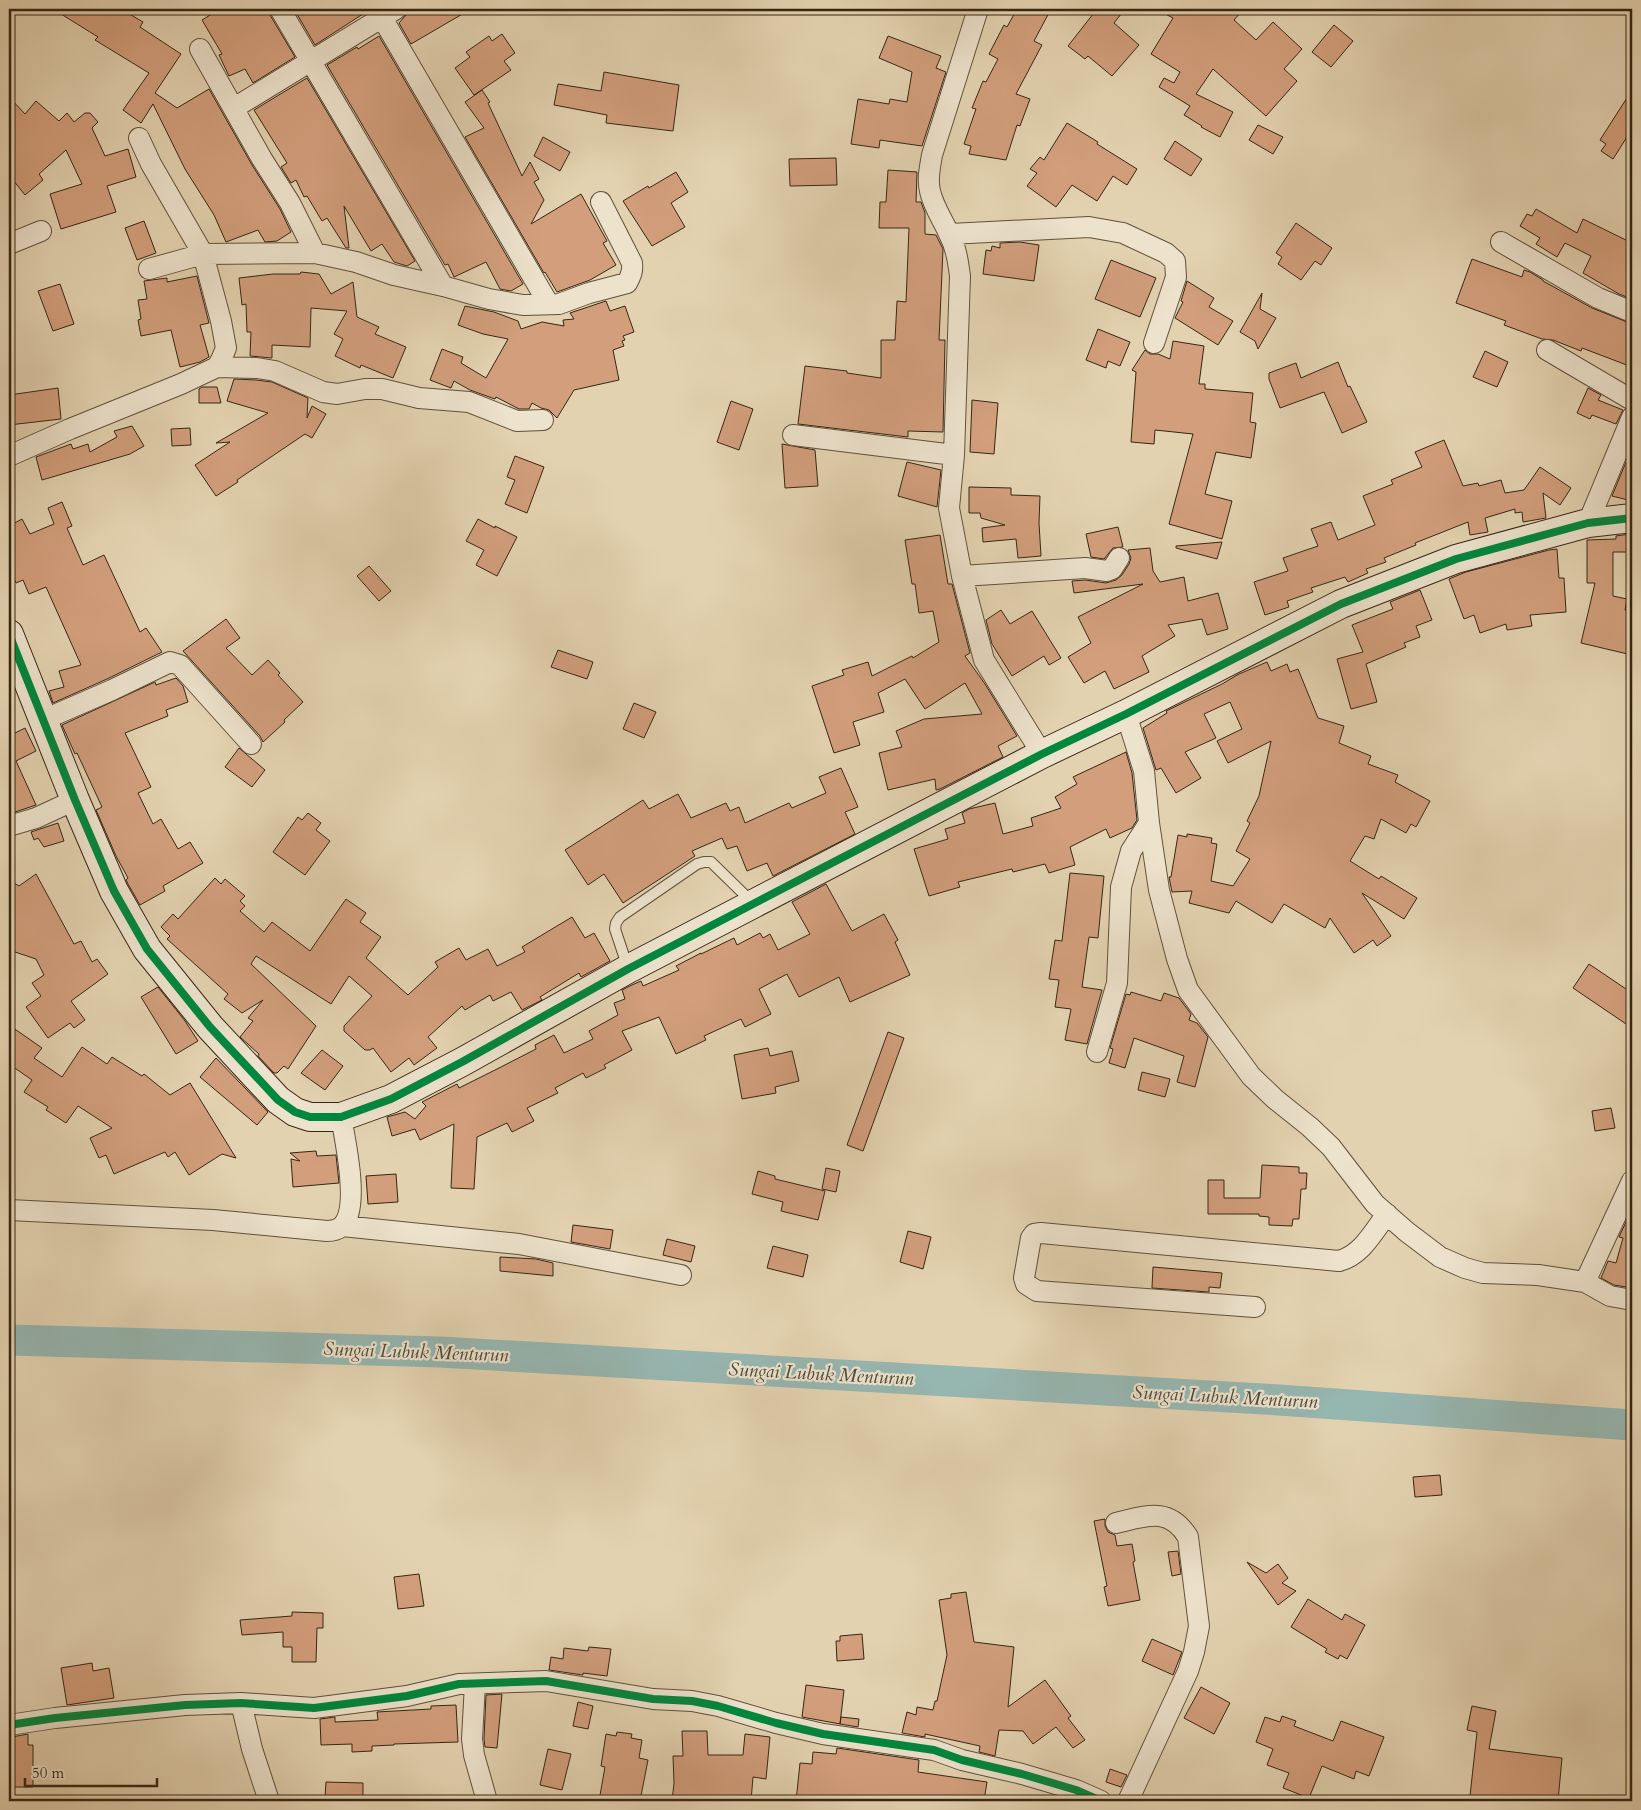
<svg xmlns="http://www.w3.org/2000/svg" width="1641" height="1810" font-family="Cardo,serif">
  <rect width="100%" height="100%" fill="#e3d2b0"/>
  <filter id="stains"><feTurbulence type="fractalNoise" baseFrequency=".004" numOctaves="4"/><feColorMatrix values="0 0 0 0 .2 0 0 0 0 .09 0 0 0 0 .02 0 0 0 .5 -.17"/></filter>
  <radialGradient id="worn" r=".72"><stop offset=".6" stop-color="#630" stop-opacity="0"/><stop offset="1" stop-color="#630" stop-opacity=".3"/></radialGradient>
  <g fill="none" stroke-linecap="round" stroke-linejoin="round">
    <path stroke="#96b6b0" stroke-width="31" d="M9 1340 440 1352 1279 1400 1632 1425"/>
  </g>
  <path fill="#d29e7c" stroke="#362614" d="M53 9H121L143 22 140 27 181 54 155 93 177 108 209 89 252 165 280 209 291 232 277 241 265 242 258 230 226 242 214 215 185 169 153 104 141 123 123 110 149 73 95 40 98 37Z
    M220 9H268L270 15 295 57 253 83 245 69 229 76 219 55 222 54 202 20Z
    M294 9H365L366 12 315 45Z
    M408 9H471L411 44 399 23 406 15Z
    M1017 9H1051L1034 41 1042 45 1016 94 1030 99 1020 126 1017 125 1006 160 969 154 971 146 964 144 976 109 972 108 983 81 986 82 998 59 989 54 1004 25 1007 27Z
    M1097 9H1125L1114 23 1139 45 1112 76 1088 56 1085 59 1068 46Z
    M1156 9H1244L1234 20 1256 40 1273 22 1302 49 1284 69 1297 81 1266 116 1213 69 1196 94 1233 112 1220 137 1201 127 1202 126 1184 115 1190 106 1159 87 1164 78 1174 83 1180 72 1151 54 1173 18Z
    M1334 25 1353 41 1331 67 1312 52Z
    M502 34 515 53 504 61 511 70 474 95 455 68 470 57 466 52 489 36 492 41Z
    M379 36 523 284 511 291 500 289 486 262 454 277 448 264 445 265 327 65 357 47 358 49Z
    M888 36 941 56 936 68 946 72 922 146 880 140 879 148 851 144 858 99 889 104 890 99 907 102 912 72 879 58Z
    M604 72 679 85 673 131 606 123 607 115 554 105 558 84 601 91Z
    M307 78 415 261 407 266 394 262 382 244 371 251 344 206 349 248H346L327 218 322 221 307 196 304 197 296 180 291 183 281 167 287 163 254 110Z
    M482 90 490 102 488 103 522 176 530 162 539 179 534 182 544 200 531 224 581 194 607 241 603 243 616 265 590 280 557 292 545 272 544 273 465 137 484 128 465 102Z
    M1632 90V129L1613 159 1601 151 1606 144 1600 140Z
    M9 97 25 114 36 101 59 121 67 113 74 122 85 113H90L98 122 92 128 105 156 128 149 136 177 107 186 116 212 61 229 50 194 82 184 66 150 39 174 43 180 25 195 9 175Z
    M1067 123 1098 142 1097 144 1137 169 1127 185 1113 176 1097 201 1072 185 1056 207 1027 186 1037 173 1030 169 1040 157 1044 160Z
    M1258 125 1283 137 1273 154 1249 140Z
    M543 137 570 152 560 171 534 156Z
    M1175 141 1202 159 1191 176 1164 159Z
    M836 158 837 185 790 186 789 159Z
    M888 170 917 172 916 202H921L925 213V234L936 235 943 249 939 340H945L943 432 908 431V437L798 424 805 366 847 371V373L881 378V340H895L897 301 906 302 909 228H879L880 202H886Z
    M676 172 688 192 671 203 685 227 652 246 623 201 648 186 649 188Z
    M1536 209 1577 233 1583 219 1632 243V299L1619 294 1583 273 1591 256 1565 243 1557 257 1536 244 1540 238 1520 226 1527 214 1532 216Z
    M144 221 156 253 137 260 125 228Z
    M1296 223 1332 248 1321 265 1315 261 1301 280 1278 264 1282 257 1276 253Z
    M1020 242 1039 245 1034 281 983 274 986 250 991 251 992 246 1000 248V243Z
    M1472 259 1522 277 1524 270 1530 272 1543 280V281L1592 308 1632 324V367L1582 348 1581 351 1553 340 1542 339 1504 325 1506 321 1456 303Z
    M1111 260 1156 278 1140 317 1095 299Z
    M301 272 319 274 331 294 353 282 357 317 379 327 375 334 406 347 393 378 361 365 360 368 335 356 343 339 334 334 347 311 311 308 310 347 272 345V358L250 356 251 332H247L246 304 242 305 239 278 273 274H300Z
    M197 276 209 323 200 325 209 357 200 362 180 367 171 330 141 336 138 320 141 319 138 300 147 299 144 281 167 278V282Z
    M1187 281 1214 298 1209 307 1233 321 1218 345 1175 318 1183 302 1181 301Z
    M60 284 74 324 53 331 38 291Z
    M1262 293 1260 309 1276 318 1258 349 1255 341 1240 332Z
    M606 301 610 311 625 306 634 332 623 336 625 340 622 341 624 346 613 350 619 380 574 390 557 418 549 410 541 408 532 403 529 409H519L496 397 495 399 470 390 454 381 451 388 430 380 442 349 463 357 461 363 486 378 508 339 483 334 458 325 465 306 494 312 518 321 521 329 542 322 564 326 563 320 574 319 570 313Z
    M1098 329 1130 342 1120 366 1108 361 1106 368 1086 360Z
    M1173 341 1204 346 1199 384H1205V389L1253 393 1250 422 1256 423 1251 458 1216 452 1205 494 1232 501 1222 539 1169 524 1193 434 1155 430 1154 444 1131 442 1136 372 1132 370 1145 350 1150 354H1158L1170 359Z
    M1485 351 1508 362 1497 387 1473 377Z
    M1338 362 1348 387 1350 386 1367 422 1342 433 1324 392 1280 408 1269 379V373L1296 363 1301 378Z
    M234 379 256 380 272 382 308 398 307 418 312 406 326 414 312 438 305 434 237 480 238 482 216 496 195 465 230 442 216 443 268 413 227 401Z
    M202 387H217L221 403H199V389Z
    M58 388 61 419 9 425V395Z
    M1588 388 1601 395 1598 400 1623 410 1616 424 1592 415 1590 419 1577 413Z
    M972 400 998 403 994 454 970 452Z
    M731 401 753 409 739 450 717 442Z
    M132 426 144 446 130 454 42 480 36 457 71 444 73 449 88 444 90 452 117 437 114 431Z
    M190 428 191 445 172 446 171 429Z
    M1444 440 1463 486 1478 483 1479 486 1501 480 1505 493 1524 490 1540 467 1571 488 1560 505 1543 493 1546 518 1523 522 1522 512 1515 513V509L1485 518 1488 532 1470 535 1468 522 1415 543 1416 545 1384 558 1386 562 1366 569 1368 573 1348 582 1345 577 1311 588 1313 592 1287 601 1289 607 1265 615 1254 582 1288 571 1283 558 1318 546 1311 529 1331 522 1338 540 1375 525 1363 496 1393 484 1391 480 1422 467 1415 452Z
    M782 444 815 450 818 486 785 488Z
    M515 456 544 467 527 513 505 504 515 480 507 477Z
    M907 462 941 470 937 507 898 496Z
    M1626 462 1632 463V501L1612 496Z
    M969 487 1011 488V495L1040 496 1039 523 1041 556 1018 558 1016 539 983 542 982 528 1005 525 981 518 980 513H969Z
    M62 502 72 526 67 528 83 565 104 555 140 632 146 628 162 652 107 679 53 703 49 691 64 687 59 671 81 665 46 587 29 594 23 580 16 583 9 567V526L22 519 30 534 54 524 48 508Z
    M478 519 495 528V526L517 537 497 576 476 565 484 550 466 541Z
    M1118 527 1123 547 1113 548 1104 559 1091 557 1086 534Z
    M1630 534V552H1613V596L1627 599 1625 610 1632 611V655L1581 643 1595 583H1587V540L1616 539V536Z
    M940 535 948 584H952L970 653 965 656 985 684 1017 736 998 746 1003 757 940 789 936 790 935 779 888 790 879 753 902 747 896 731 924 719 982 714 965 683 925 709 905 679 878 693 884 712 853 722 860 745 834 753 812 686 844 675 842 670 868 662 872 676 912 656 913 658 939 642 933 611 919 613 915 584H912L905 540Z
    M1222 542 1217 559 1176 548V546Z
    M1150 548 1153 571 1160 582 1184 577 1188 601 1218 593 1228 629 1207 635 1202 619 1168 625 1175 636 1142 656 1149 672 1114 689 1105 671 1084 683 1068 657 1091 643 1078 617 1143 584 1074 593 1072 581 1085 580 1106 583 1116 580 1122 575 1129 564 1131 558 1128 550Z
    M1557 549 1559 578H1564L1566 612 1530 615 1532 626 1507 630 1506 624 1480 633 1474 615 1464 619 1449 579 1466 572 1549 550Z
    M369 566 391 591 379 601 357 576Z
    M1420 590 1432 620 1416 626 1420 637 1404 643 1406 647 1366 664 1377 702 1351 709 1337 659 1363 652 1352 625 1393 609 1390 602Z
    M1001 610 1010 624 1032 611 1061 658 1049 665 1044 656 1012 676 992 644 986 620Z
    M226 619 240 638 226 648 252 675 268 660 280 673 278 675 303 702 284 720 285 722 263 742 260 736 183 651Z
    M558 650 593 662 587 679 551 667Z
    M1267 662 1271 671 1287 664 1290 672 1298 669 1318 718 1344 726 1339 743 1371 756 1368 764 1398 775 1395 782 1430 801 1416 827 1411 824 1406 833 1381 819 1374 839 1365 836 1350 861 1379 879 1381 876 1417 898 1404 919 1362 893 1391 936 1377 946 1373 940 1354 953 1330 918 1325 928 1284 904 1272 923 1236 901 1229 913 1189 903 1192 891 1172 892 1169 877H1171L1178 835 1187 837V834L1212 838 1211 843 1217 844 1211 881 1233 886 1250 859 1236 851 1250 823 1247 821 1259 796 1271 741 1228 763 1217 741 1242 729 1230 702 1204 714 1216 738 1185 752 1201 778 1176 793 1161 768 1156 770 1143 728 1167 713 1166 711 1222 684 1239 674Z
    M176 678 183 686 188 702 166 710 168 716 125 733 151 787 138 793 153 824 161 819 178 849 190 842 203 863 163 886 165 891 140 905 128 884 126 880 128 878 116 856 96 810 102 807 77 753 75 754 62 725 155 682 156 685Z
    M634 703 656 712 644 738 623 729Z
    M25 728 36 751 16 761 36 805 9 814V736Z
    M239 748 265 770 252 787 225 767Z
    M1126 752 1132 773 1137 820 1132 828 1110 838 1106 829 1070 847 1075 865 1049 873 1045 864 1013 872 1012 869 958 882 960 887 929 896 914 849 948 839 945 829 965 823 962 813 969 809 995 803 1003 834 1033 826 1031 818 1061 808 1055 797 1077 784 1073 777Z
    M841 768 858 807 845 812 855 834 773 876 767 863 747 871 737 846 727 849 722 838 692 851 695 856 623 903 604 874 588 885 565 850 643 800 649 809 678 794 691 818 726 803 730 811 739 807 745 823 789 803 792 808 826 793 819 777Z
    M308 813 321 823 316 830 330 841 305 875 273 852 298 817 302 820Z
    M58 823 64 841 44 847 38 838 34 840 31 832Z
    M1070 873 1104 876 1098 938 1089 937 1082 987 1102 990 1087 1044 1065 1040 1071 1009 1055 1007 1059 980 1049 979 1055 940 1062 941Z
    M36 874 74 944 81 941 92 962 97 959 108 974 71 1001 85 1020 74 1028 70 1023 48 1038 26 1007 41 996 32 983 44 975 36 959 9 950V880L19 886Z
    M215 878 221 884 225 879 245 896 240 901 245 906 240 911 264 932 272 922 310 951 346 899 366 913 360 922 381 937 366 958 408 995 438 967 435 962 459 948 466 960 488 949 497 966 525 952 522 947 572 917 585 938 594 933 610 961 581 977 579 973 540 997 542 1000 522 1010 511 992 493 1001 490 995 465 1010 462 1006 428 1037 437 1048 414 1065 409 1058 391 1072 373 1048 370 1050H365L344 1031V1026L372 996 349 976 331 1004 256 956 251 964 316 1026 288 1069 284 1066 277 1073H274L258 1056 259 1054 240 1037 253 1021 248 1018 263 1000 242 1013 224 999 228 994 167 939 170 936 161 927 173 914 178 919Z
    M826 884 852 931 884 914 898 940 895 942 910 975 850 1002 839 977 799 997 787 974 759 989 771 1014 745 1027 741 1019 704 1036 706 1040 676 1054 659 1017 622 1031 632 1050 604 1065 606 1068 586 1078 583 1073 555 1088 558 1093 527 1108 534 1121 512 1132 507 1123 477 1137 474 1189 451 1188 454 1124 420 1140 415 1129 392 1136 387 1117 405 1112 415 1119 426 1106 422 1102 457 1084 459 1088 499 1068 536 1049 535 1045 554 1035 564 1053 593 1039 589 1031 618 1015 614 1003 625 999 622 990 632 985 641 981 643 986 679 970 676 966 701 953V954L734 938 737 945 760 933 763 938 770 934 778 950 810 934 792 902Z
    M1589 964 1632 993V1028L1573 988Z
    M158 987 185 1021 198 1041 176 1054 141 997Z
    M1131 992 1161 1001 1164 993 1179 998 1191 1014 1189 1020 1197 1023 1208 1037 1195 1087 1177 1082 1184 1056 1134 1038 1125 1068 1109 1063 1113 1049 1110 1048 1126 994 1130 995Z
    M9 1025 42 1048 34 1058 62 1077 82 1047 107 1064 112 1057 142 1076 144 1074 170 1095 190 1083 236 1158 222 1154 189 1175 175 1152 168 1157 165 1152 114 1174 106 1155 99 1158 90 1138 112 1128 78 1106 66 1123 46 1110 48 1107 24 1092 32 1080 9 1064Z
    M888 1032 904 1038 863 1151 847 1145Z
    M768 1048 770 1056 792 1051 799 1081 775 1087 776 1093 742 1099 734 1055Z
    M322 1050 343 1066 325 1090 301 1073Z
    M216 1058 268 1112 257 1125 200 1077Z
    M1142 1072 1170 1079 1165 1097 1138 1090Z
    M1611 1108 1615 1128 1595 1131 1592 1111Z
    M316 1151 317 1156 336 1155 339 1183 293 1187 291 1159 300 1161 290 1153Z
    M1262 1165 1299 1167V1173H1307L1306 1189H1301L1299 1219H1293L1292 1226 1269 1225V1217L1259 1216V1214H1208V1180H1224V1198H1260Z
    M826 1168 840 1171 836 1192 822 1189Z
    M758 1171 775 1176V1179L825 1191 818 1220 781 1211 783 1202 752 1194Z
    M396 1174 398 1202 368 1204 366 1176Z
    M1632 1209V1288L1614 1285 1601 1278 1608 1261 1616 1263 1623 1238 1619 1237Z
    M573 1225 613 1230 610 1249 571 1242Z
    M908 1231 931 1237 923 1269 900 1262Z
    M667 1239 695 1246 691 1262 663 1255Z
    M773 1246 808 1255 803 1277 767 1268Z
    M500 1257 536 1259 553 1263V1276L500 1271Z
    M1153 1267 1222 1273 1220 1288 1209 1287V1292L1152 1288Z
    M1440 1475 1442 1495 1415 1497 1413 1477Z
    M1105 1519V1526L1108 1532 1115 1535 1117 1546 1132 1544 1135 1561 1133 1562 1140 1600 1108 1606 1104 1587 1107 1586 1094 1521Z
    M1178 1551 1181 1574 1172 1576 1168 1552Z
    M1247 1562 1266 1573 1278 1564 1288 1578 1282 1583 1296 1591 1278 1605Z
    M419 1574 424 1606 398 1609 394 1577Z
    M966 1592 974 1642 1014 1647 1008 1707 1045 1680 1071 1716 1068 1718 1085 1740 1073 1748 1056 1727 1033 1744 1023 1731 999 1730 995 1756 979 1752 980 1746 925 1734V1737L902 1733 907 1712 916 1715 917 1707 933 1710 935 1701H937L947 1655 939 1600 951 1598V1594Z
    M1308 1599 1342 1620 1345 1614 1365 1625 1347 1659 1340 1655 1338 1659 1325 1652 1327 1649 1291 1627Z
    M292 1612 323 1613V1628H317L316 1662H292V1647H283V1632L242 1635 240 1620 292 1616Z
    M862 1634 864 1659 837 1661 836 1641H840V1636Z
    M1152 1639 1182 1652 1173 1675 1142 1661Z
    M589 1647 611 1649 607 1676 583 1673V1675L549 1670 551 1657 563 1659 564 1648 588 1651Z
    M92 1663 93 1671 109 1668 114 1698 67 1705 61 1668Z
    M806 1685 844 1690 840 1724 802 1717Z
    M1201 1687 1230 1703 1214 1734 1184 1718Z
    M502 1694 497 1748 485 1747 484 1739 486 1695Z
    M578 1702 593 1706 588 1729 573 1726Z
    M456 1705 458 1742 394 1744V1745L372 1746V1751L352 1752V1744L321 1745 320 1719 335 1717V1722L378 1720 377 1712 431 1709V1706Z
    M1472 1706 1496 1711 1489 1749 1562 1758 1558 1801H1514L1470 1796 1477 1732 1467 1730Z
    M1282 1716 1296 1721 1294 1726 1333 1741 1341 1721 1384 1737 1369 1776 1356 1771 1354 1779 1322 1766 1309 1798 1283 1788 1289 1773 1267 1765 1273 1749 1256 1742 1265 1717 1280 1722Z
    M841 1717 859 1719 858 1727 840 1724Z
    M682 1731H707L708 1755H743L745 1734 770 1737 766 1779 753 1777 751 1801H672L674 1783 673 1756H683Z
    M617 1732 632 1734 631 1738 642 1740 639 1758 648 1760 640 1801H599L605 1767 601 1766 606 1734 616 1736Z
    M28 1734V1745H33V1787H9V1745H12V1737Z
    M837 1748 919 1760 918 1772 987 1782 984 1801H796L800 1763 812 1764 813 1752 836 1754Z
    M548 1749 571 1754 562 1790 540 1785Z
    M1110 1769 1127 1775 1121 1787 1106 1782Z
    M326 1782 363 1783V1801H342V1798L325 1797Z"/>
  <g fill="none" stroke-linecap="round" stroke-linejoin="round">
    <defs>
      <path id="lane" d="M628 968 615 929 616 923 620 917 697 864 704 862H711L753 903"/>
      <path id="street" d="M280 9 443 286
        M377 9 548 303
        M978 9 932 155C930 167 927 179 930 191 933 206 943 220 949 234 956 247 958 261 960 276L954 455 949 508 962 576 984 660 1042 754
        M200 49 262 159 290 203 315 253
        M234 108 396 9
        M950 234 1089 227 1123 233 1166 253 1175 261 1176 277 1154 343
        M1501 242 1598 298 1632 312
        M9 244 41 231
        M149 269 203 254 315 253 356 262 394 275 443 286 489 299 523 305 559 304 589 293 627 283C631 276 633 271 632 263L601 202
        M1547 350 1632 400
        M217 367 257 368 275 371 323 392 337 394 365 389H382L419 398 469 402 517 421 543 420
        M793 435 954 455
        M9 456 70 429 181 384 217 367 221 360 226 348 221 321 203 254 151 164 139 138
        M1588 523 1632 417
        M962 576 1085 568 1107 571 1112 569 1119 558
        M1126 714 1144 771 1149 823 1159 890 1177 959 1188 990 1251 1076 1275 1099 1310 1127 1331 1147 1375 1204 1407 1232 1440 1257 1465 1268 1483 1273 1538 1275 1585 1282 1610 1296 1632 1300
        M43 720 112 690 170 662 180 665 251 744
        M9 826 36 818 75 800
        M1097 1052 1117 983 1121 887 1131 851 1149 823
        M9 1210 213 1220 327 1231C332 1231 337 1230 341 1227 361 1210 345 1140 341 1117
        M342 1226 519 1244 681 1275
        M1585 1282 1632 1181
        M1255 1307 1037 1291 1026 1284 1024 1278 1031 1238 1034 1234 1041 1233 1339 1261C1362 1255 1373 1232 1387 1214
        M1116 1523C1146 1516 1169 1506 1188 1537L1199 1626 1194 1652 1188 1671 1128 1801
        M475 1684 472 1739 474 1755 487 1801
        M241 1703 252 1749 269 1801
        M9 1725 55 1718 185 1705 241 1703 314 1708 407 1696 459 1684 546 1681 653 1699 692 1701 718 1706 776 1723 823 1734 934 1750 962 1760 1022 1774 1076 1790 1101 1801"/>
      <path id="secondary" d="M9 634 75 800 114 891 147 949 210 1027 278 1100 295 1112 310 1117H341L391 1099 462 1062 628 969 753 904 1042 754 1126 714 1341 604 1456 559 1588 523 1632 518"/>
    </defs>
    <use href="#lane" stroke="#61513b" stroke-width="12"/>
    <use href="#street" stroke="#61513b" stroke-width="22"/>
    <use href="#secondary" stroke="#362614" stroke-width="30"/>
    <use href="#lane" stroke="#ede2cc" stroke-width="10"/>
    <use href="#street" stroke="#ede2cc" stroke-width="20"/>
    <use href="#secondary" stroke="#ede2cc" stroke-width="28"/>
    <defs>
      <path id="cycleway" d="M9 634 75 800 114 891 147 949 210 1027 278 1100 295 1112 310 1117H341L391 1099 462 1062 628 969 753 904 1042 754 1126 714 1341 604 1456 559 1588 523 1632 518
        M9 1725 55 1718 185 1705 241 1703 314 1708 407 1696 459 1684 546 1681 653 1699 692 1701 718 1706 776 1723 823 1734 934 1750 962 1760 1022 1774 1076 1790 1101 1801"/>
    </defs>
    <use href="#cycleway" stroke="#ede2cc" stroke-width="11"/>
    <use href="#cycleway" stroke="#00873e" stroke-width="8"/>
  </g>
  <g text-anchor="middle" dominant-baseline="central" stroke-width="4.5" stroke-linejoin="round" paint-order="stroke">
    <g font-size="19" font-style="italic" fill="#4e4a3b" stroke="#ede2cc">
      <text transform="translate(416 1352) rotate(2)">Sungai Lubuk Menturun</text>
      <text transform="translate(821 1374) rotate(3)">Sungai Lubuk Menturun</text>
      <text transform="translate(1225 1397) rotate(3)">Sungai Lubuk Menturun</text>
    </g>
  </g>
  <rect width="1641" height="1810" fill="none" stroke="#e3d2b0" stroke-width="30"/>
  <rect x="10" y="10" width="1621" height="1790" fill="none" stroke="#362614" stroke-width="2.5"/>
  <rect x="15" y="15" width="1611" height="1780" fill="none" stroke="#362614"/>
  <path d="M25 1778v8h132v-8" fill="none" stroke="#362614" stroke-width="2.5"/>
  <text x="32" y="1778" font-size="15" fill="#362614" stroke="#ede2cc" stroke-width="4" paint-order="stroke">50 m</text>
  <rect width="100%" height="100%" filter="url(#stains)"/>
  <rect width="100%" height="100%" fill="url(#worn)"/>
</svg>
